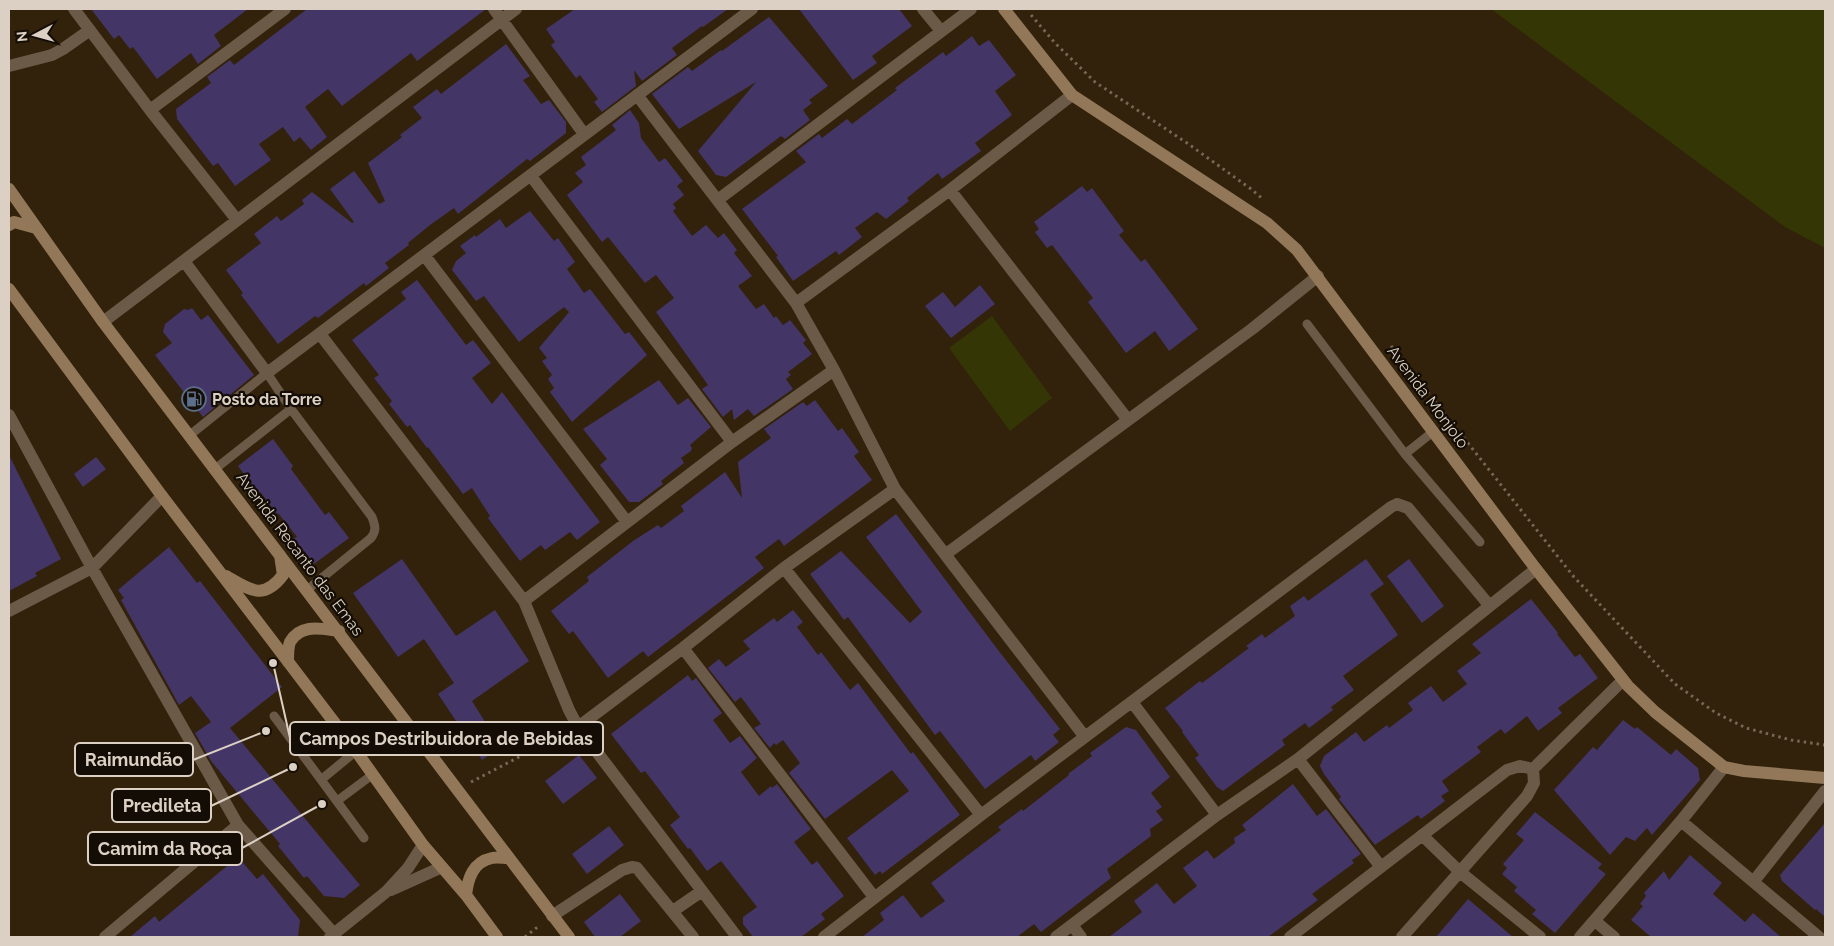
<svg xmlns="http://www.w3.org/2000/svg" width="1834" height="946" font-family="Raleway,sans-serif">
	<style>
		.green { fill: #343605 }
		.building { fill: #433566 }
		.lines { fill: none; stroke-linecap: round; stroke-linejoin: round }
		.path { stroke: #766855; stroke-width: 3; stroke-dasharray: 2.5 4; stroke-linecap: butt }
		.lane { stroke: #6b5a47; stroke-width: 9 }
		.street { stroke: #6b5a47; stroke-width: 12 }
		.secondary { stroke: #927858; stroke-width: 12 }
		.labels { text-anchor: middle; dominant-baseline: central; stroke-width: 4.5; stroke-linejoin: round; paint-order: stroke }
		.street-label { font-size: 16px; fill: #dbd0c3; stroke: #140d05 }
		.poi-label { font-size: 16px; font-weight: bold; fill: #dbd0c3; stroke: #140d05; text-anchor: start }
		.leader { fill: none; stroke: #dbd0c3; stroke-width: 2 }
		.callout-dot { fill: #dbd0c3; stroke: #140d05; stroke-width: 2 }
		.callout { fill: #140d05; stroke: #dbd0c3; stroke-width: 2 }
		.callout-label { font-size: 18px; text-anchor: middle; font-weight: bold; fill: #dbd0c3 }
	</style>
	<rect width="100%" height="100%" fill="#32220b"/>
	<path class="green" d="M 1491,9 L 1825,9 L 1825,248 L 1785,227 Z
		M 992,316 L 1052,398 L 1010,431 L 949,348 Z"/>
	<path class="building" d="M 91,9 L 248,9 L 214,35 L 221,46 L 198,64 L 191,53 L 157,79 L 133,47 L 130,49 L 119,35 L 114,39 Z
		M 307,9 L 486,9 L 417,61 L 411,53 L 342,106 L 328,89 L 305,107 L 327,137 L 311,150 L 300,137 L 294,142 L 283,127 L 259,144 L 271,160 L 235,186 L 218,163 L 213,166 L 177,119 L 176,109 L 211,83 L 207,77 L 230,60 L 234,65 Z
		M 575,9 L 728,9 L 703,27 L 702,26 L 672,48 L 677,55 L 642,81 L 634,70 L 636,86 L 602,112 L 594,102 L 598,99 L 580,75 L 576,78 L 551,45 L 555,42 L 546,29 Z
		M 799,9 L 899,9 L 912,26 L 872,56 L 877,63 L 853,80 Z
		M 769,17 L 828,86 L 809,100 L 812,103 L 803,110 L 810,120 L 785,139 L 781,136 L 726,177 L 716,175 L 698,151 L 756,82 L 679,129 L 652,94 L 688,67 L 692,71 L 721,50 L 722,51 Z
		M 972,36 L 979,46 L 989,40 L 1016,75 L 995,91 L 1012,115 L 975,143 L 981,151 L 942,179 L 938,173 L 907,198 L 909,201 L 886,219 L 877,212 L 855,228 L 862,237 L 839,255 L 836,251 L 793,281 L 776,257 L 778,256 L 742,209 L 806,162 L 796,151 L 819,134 L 822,138 L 847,119 L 852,124 L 897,90 L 895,88 L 943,52 L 946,56 Z
		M 506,44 L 530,76 L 523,80 L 541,104 L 549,100 L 566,122 L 566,133 L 530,161 L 527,159 L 458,214 L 454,208 L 430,225 L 408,243 L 409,245 L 385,263 L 389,268 L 366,286 L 364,283 L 318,318 L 315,316 L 278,344 L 241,295 L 243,293 L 226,270 L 261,243 L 254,234 L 277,216 L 281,221 L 304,204 L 302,200 L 312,192 L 352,223 L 354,222 L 330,189 L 354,171 L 379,204 L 385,201 L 368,163 L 402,137 L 400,135 L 422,118 L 413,107 L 437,89 L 441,94 Z
		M 630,110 L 639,123 L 641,138 L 659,162 L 665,158 L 683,181 L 677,186 L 684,195 L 673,204 L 676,208 L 673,211 L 692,236 L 706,225 L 718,238 L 724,233 L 737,250 L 734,253 L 752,276 L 738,286 L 756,309 L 764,304 L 774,318 L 776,316 L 783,325 L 790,320 L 806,340 L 803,343 L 812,354 L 788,372 L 791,375 L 786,379 L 793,389 L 754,416 L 748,409 L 734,420 L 732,409 L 723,417 L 702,389 L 708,385 L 656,312 L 674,298 L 656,275 L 645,283 L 608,237 L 602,242 L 567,195 L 583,182 L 575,173 L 586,165 L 581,157 L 616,130 L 612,125 Z
		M 1082,186 L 1087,192 L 1092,188 L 1124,231 L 1119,235 L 1141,262 L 1145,259 L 1198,329 L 1169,351 L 1155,331 L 1126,353 L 1088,302 L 1093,298 L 1052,245 L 1047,248 L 1035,232 L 1039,229 L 1034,222 Z
		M 530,211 L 554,241 L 558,238 L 575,262 L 567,269 L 584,293 L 590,289 L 625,334 L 629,332 L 647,355 L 572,422 L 550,392 L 554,388 L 548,379 L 552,375 L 542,361 L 547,358 L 539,348 L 569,312 L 564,307 L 519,342 L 484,296 L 476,301 L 452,270 L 456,261 L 466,253 L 460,246 L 475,235 L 476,237 L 500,219 L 506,228 Z
		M 417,280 L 466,345 L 473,340 L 491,363 L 472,378 L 492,404 L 502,392 L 600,522 L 577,540 L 570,532 L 545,550 L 541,545 L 520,561 L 488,518 L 490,516 L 472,488 L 463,494 L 428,447 L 427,448 L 410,425 L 407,427 L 389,404 L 392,401 L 374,378 L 379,375 L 352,340 L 406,299 L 401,292 Z
		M 980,285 L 995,304 L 951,338 L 925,306 L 943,292 L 955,307 Z
		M 192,308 L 201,320 L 208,315 L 254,375 L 203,417 L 155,355 L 172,343 L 163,332 L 165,324 L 184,309 L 188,310 Z
		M 659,380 L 678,405 L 688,398 L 711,427 L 690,445 L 692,448 L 691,451 L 681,458 L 684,463 L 661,481 L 663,484 L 639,502 L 629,502 L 600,465 L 607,459 L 583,429 Z
		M 815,400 L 838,431 L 842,428 L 859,452 L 854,456 L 872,480 L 784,546 L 779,539 L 755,557 L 764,568 L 648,657 L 643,651 L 608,678 L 573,631 L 569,634 L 551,611 L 589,581 L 587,577 L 633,541 L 658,525 L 661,528 L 684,511 L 681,506 L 725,472 L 742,498 L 738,462 L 771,438 L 764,429 L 803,402 L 807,406 Z
		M 273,439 L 293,466 L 291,469 L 325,515 L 329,512 L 349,538 L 314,564 L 294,538 L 297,537 L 278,513 L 277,514 L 260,492 L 258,493 L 238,466 Z
		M 9,455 L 61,559 L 35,573 L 37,576 L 9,591 Z
		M 96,457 L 106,469 L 83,487 L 74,474 Z
		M 896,514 L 998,650 L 1060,729 L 1053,735 L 1059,742 L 1035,761 L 1031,755 L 985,789 L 940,731 L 935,735 L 848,617 L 844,620 L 810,574 L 841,551 L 910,623 L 922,612 L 866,537 Z
		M 169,547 L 197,583 L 200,581 L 282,687 L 230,728 L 360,885 L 344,898 L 324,896 L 307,876 L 304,878 L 278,846 L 280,844 L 211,761 L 195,733 L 211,722 L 191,696 L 179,705 L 121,600 L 124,598 L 118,590 Z
		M 402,559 L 456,636 L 495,610 L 529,661 L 472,701 L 492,733 L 487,737 L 496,750 L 482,760 L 438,694 L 454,683 L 424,639 L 398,657 L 353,593 Z
		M 1366,559 L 1384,584 L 1370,594 L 1398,635 L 1343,676 L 1354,690 L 1331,707 L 1333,710 L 1309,728 L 1305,723 L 1282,740 L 1285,745 L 1223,791 L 1217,787 L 1195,758 L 1199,755 L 1182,732 L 1183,731 L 1165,708 L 1200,681 L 1202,683 L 1249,648 L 1246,646 L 1262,634 L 1265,638 L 1295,616 L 1290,606 L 1304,596 L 1308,601 Z
		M 1409,559 L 1444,606 L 1422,623 L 1387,576 Z
		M 1531,599 L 1558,633 L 1557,634 L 1575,657 L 1580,654 L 1598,678 L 1558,708 L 1562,713 L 1538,731 L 1527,716 L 1505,734 L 1501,729 L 1477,747 L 1481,752 L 1442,781 L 1449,791 L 1441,796 L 1445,801 L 1421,819 L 1418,815 L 1375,845 L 1339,799 L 1341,797 L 1324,774 L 1320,766 L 1324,756 L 1356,732 L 1364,742 L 1387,725 L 1389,728 L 1413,710 L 1408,703 L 1431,686 L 1443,702 L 1467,684 L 1457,671 L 1481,653 L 1472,644 Z
		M 793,610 L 803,622 L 797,627 L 818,655 L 821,652 L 850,690 L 858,683 L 911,754 L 913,752 L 960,815 L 882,874 L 880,871 L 875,875 L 847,838 L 909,791 L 892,770 L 825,819 L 789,773 L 800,763 L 783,740 L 776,745 L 774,743 L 770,748 L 754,728 L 761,724 L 741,697 L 735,702 L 708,668 L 719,659 L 726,667 L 750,649 L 743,641 L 774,618 L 777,622 Z
		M 688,675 L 692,681 L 696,678 L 722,713 L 713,720 L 730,743 L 740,736 L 757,758 L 741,772 L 759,796 L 771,786 L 772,788 L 777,784 L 811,829 L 794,842 L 812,865 L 817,861 L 844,896 L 821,914 L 825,919 L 801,937 L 753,937 L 743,924 L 743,917 L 757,907 L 721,861 L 707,871 L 690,848 L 688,849 L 670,825 L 680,817 L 645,771 L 641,773 L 611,734 Z
		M 1623,720 L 1635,729 L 1637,727 L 1671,755 L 1676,749 L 1698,768 L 1700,780 L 1652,835 L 1647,828 L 1635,841 L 1626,837 L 1610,855 L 1554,790 L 1593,747 L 1597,750 Z
		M 1126,727 L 1136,730 L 1170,777 L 1151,793 L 1162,807 L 1156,811 L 1163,820 L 1150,829 L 1151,836 L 1107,869 L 1111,878 L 1041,932 L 1034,924 L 1017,937 L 862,937 L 884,920 L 880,913 L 903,895 L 921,918 L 945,901 L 931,883 L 1001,830 L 998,827 L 1022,809 L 1023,811 L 1069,775 L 1068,774 L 1092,756 L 1090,753 Z
		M 579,755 L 597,778 L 563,804 L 545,781 Z
		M 1293,784 L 1317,816 L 1326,809 L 1361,854 L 1352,860 L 1354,863 L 1312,894 L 1318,900 L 1268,937 L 1109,937 L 1142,912 L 1134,901 L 1157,883 L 1174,904 L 1197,886 L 1183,868 L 1207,850 L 1214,859 L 1235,843 L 1234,838 L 1246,830 L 1242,825 Z
		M 1535,812 L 1602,864 L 1598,868 L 1606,874 L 1555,933 L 1532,914 L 1536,910 L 1514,891 L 1517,887 L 1502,874 L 1507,868 L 1503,864 L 1524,840 L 1516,834 Z
		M 1825,823 L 1825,917 L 1816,909 L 1815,910 L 1782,881 L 1780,875 Z
		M 609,826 L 624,845 L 587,874 L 572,854 Z
		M 1690,855 L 1722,883 L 1713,894 L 1745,922 L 1753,913 L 1781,937 L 1651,937 L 1631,920 L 1643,906 L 1640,904 L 1646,896 L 1644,893 L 1664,871 L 1669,880 Z
		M 238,857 L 257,879 L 263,874 L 300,920 L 298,937 L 130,937 L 155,916 L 159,922 Z
		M 620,894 L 641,921 L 620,937 L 595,937 L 584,922 Z
		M 1468,899 L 1513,937 L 1436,937 Z"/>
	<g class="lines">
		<path class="path" d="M 1031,15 L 1055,43 L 1095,82 L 1187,143 L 1251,189 L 1264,200
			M 1391,346 L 1574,577 L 1675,684 L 1716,713 L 1746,728 L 1791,740 L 1825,745
			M 471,782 L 565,733
			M 525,937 L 540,925"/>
		<path class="lane" d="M 1307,324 L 1405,454 L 1480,542
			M 190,435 L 267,373 L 291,409
			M 1405,454 L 1434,431
			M 215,469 L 291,409 L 372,517 C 375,526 377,530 371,538 L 307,590
			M 274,716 L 364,838
			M 322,779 L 356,751
			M 337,801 L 372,775"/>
		<path class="street" d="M 74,9 L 150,110 L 237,220
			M 494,9 L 584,134
			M 923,9 L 941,31
			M 9,66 L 52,55 L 63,49 L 90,30
			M 637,95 L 796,303 L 834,370 L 895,489 L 1085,737
			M 150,110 L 285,9
			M 531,176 L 732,442
			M 950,190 L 1128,420
			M 719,199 L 971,9
			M 425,256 L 627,522
			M 184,261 L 267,373 L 752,9
			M 796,303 L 950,190 L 1072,95
			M 103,322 L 516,9
			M 320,334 L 524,601 L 569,710 L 578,727 L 737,937
			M 9,415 L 92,568 L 238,825 L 334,934
			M 946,554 L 1252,329 L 1318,276
			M 784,568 L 981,815
			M 524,601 L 732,442 L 834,370
			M 9,611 L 92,568 L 162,496
			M 683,648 L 874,897
			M 1132,702 L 1217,815
			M 578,727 L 683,648 L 784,568 L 895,489
			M 1298,759 L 1381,867
			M 1681,821 L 1819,937
			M 1422,835 L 1460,872 L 1540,937
			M 1754,881 L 1825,791
			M 391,890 L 442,867
			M 673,911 L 702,891
			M 552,916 L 622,870 L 632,867 L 637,868 L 693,937
			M 1595,921 L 1614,937
			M 1072,925 L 1081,937
			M 105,937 L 238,825
			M 330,937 L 386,892 L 408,868 L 423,845
			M 824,937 L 981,815 L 1391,507 L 1397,504 L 1408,508 L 1489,605
			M 1056,937 L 1217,815 L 1298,759 L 1536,569
			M 1290,937 L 1507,770 L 1520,766 L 1533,769 L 1622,681
			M 1402,937 L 1527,796 L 1534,783 L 1533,769
			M 1580,937 L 1681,821 L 1724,767"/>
		<path class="secondary" d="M 1004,9 L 1072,95 L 1267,223 L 1297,250 L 1536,569 L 1628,686 L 1655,712 L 1724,767 L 1744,771 L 1825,778
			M 9,189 L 103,322 L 569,937
			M 9,225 L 14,222 L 36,228
			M 9,289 L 162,496 L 356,751 L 423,845 L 466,895 L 497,937
			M 226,576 C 250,590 263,601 283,575 L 280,555
			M 288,662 C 288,656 288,647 290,642 C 301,623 322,629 339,631
			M 466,895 C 468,878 473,862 492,858 C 497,857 503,858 508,858"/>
	</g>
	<defs>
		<g id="fuel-ring" transform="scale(1.25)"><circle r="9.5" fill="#140d05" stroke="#5c6f8a" stroke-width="1.5"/><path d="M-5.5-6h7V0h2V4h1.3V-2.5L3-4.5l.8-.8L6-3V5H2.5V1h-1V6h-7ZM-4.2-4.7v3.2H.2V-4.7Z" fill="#5c6f8a"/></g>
	</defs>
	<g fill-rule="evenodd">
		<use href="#fuel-ring" x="194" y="399"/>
	</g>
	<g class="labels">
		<g class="street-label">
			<text transform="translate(1428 397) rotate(53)">Avenida Monjolo</text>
			<text transform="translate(300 554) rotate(53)">Avenida Recanto das Emas</text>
		</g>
		<g class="poi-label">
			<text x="212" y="399">Posto da Torre</text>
		</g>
	</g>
	<path class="leader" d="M273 663L290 738M266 731L193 760M293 767L211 806M322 804L242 848"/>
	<g class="callout-dot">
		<circle cx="273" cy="663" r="5"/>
		<circle cx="266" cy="731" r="5"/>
		<circle cx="293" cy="767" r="5"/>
		<circle cx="322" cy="804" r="5"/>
	</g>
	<g class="callout">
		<rect x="290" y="722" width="313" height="33" rx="5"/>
		<rect x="75" y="743" width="118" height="33" rx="5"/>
		<rect x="112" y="789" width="99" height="33" rx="5"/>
		<rect x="88" y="832" width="154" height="33" rx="5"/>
	</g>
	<g class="callout-label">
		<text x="446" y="745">Campos Destribuidora de Bebidas</text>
		<text x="134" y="766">Raimundão</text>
		<text x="162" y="812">Predileta</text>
		<text x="165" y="855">Camim da Roça</text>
	</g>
	<rect width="1834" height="946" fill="none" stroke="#dbd0c3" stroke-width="20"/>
	<g transform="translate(35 35) rotate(264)" stroke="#140d05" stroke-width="4" paint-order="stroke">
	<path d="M0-4L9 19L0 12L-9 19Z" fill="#dbd0c3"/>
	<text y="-8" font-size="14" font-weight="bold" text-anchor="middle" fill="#dbd0c3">N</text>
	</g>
</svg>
